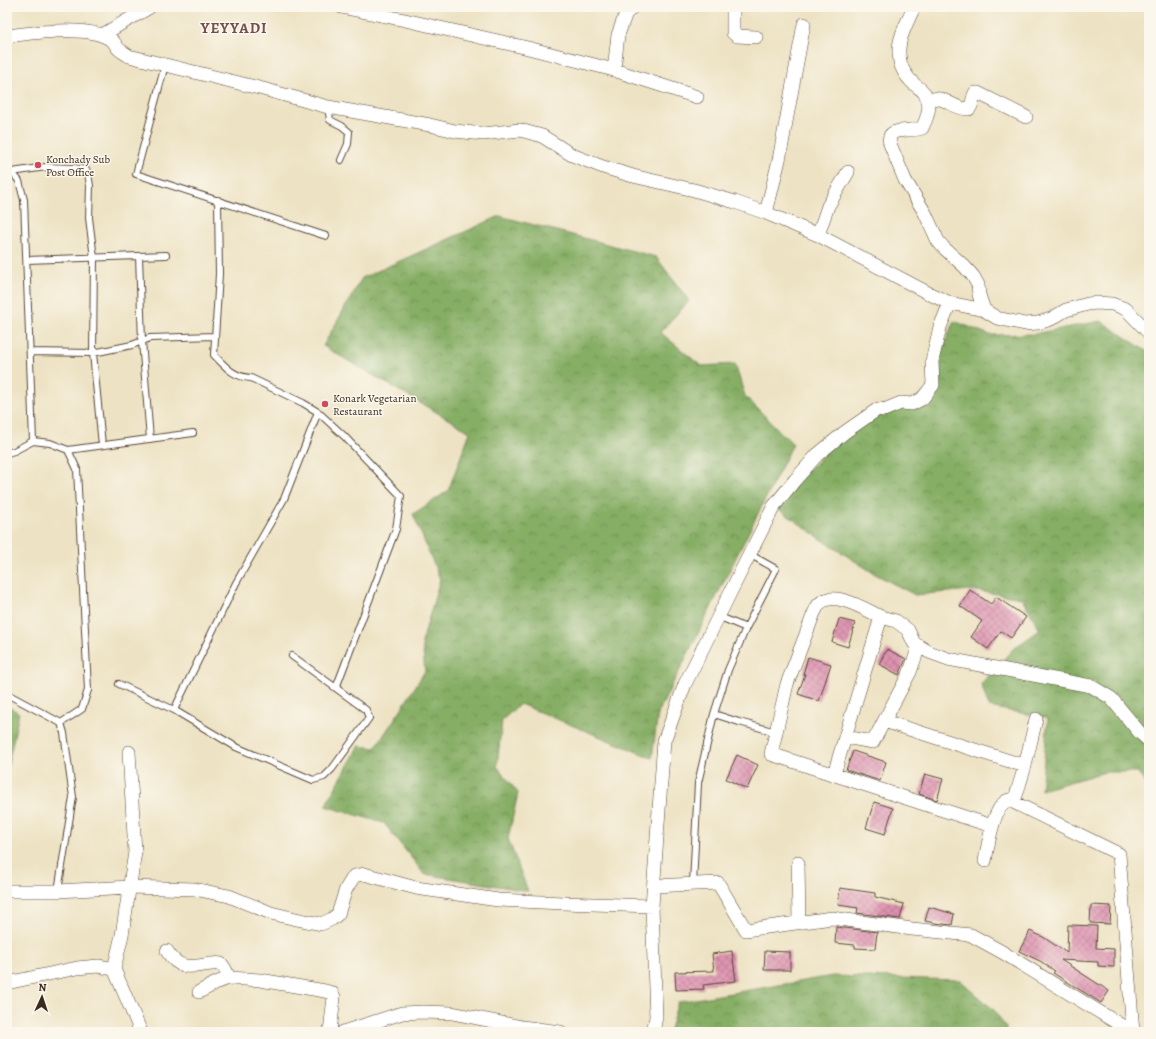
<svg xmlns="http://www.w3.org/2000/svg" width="1156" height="1039" font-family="Alegreya,serif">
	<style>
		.forest { fill: url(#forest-crowns); stroke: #606c42 }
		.building { fill: url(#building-cross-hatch) }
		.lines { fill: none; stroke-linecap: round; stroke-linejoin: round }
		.lane-casing { stroke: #564637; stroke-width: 8 }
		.street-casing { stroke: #564637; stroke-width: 14 }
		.lane { stroke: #fff; stroke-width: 6 }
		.street { stroke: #fff; stroke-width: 13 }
		.poi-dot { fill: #d1495b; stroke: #fbf7ec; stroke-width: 1.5 }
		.labels { text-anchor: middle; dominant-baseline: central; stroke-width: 3; stroke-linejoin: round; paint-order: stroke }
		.poi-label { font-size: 11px; fill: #3b2a1e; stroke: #fbf7ec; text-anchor: start }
		.district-label { font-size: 15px; font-weight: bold; letter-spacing: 1px; fill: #744f51; stroke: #fbf7ec }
	</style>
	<defs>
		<pattern id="forest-crowns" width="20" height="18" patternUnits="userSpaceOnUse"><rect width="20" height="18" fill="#86ae65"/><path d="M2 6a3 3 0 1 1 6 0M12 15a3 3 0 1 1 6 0" fill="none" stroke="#6f8e53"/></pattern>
		<pattern id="building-cross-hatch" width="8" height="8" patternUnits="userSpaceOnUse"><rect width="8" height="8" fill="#de93b0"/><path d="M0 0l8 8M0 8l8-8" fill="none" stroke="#b5788f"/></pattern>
	</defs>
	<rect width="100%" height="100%" fill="#fbf7ec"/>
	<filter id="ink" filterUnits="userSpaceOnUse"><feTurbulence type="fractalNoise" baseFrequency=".025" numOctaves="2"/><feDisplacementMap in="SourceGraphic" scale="8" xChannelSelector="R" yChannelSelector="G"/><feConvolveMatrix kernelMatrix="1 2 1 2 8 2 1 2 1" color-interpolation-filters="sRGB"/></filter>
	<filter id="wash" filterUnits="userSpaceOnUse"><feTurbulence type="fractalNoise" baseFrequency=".012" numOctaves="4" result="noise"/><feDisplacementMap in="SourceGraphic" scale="16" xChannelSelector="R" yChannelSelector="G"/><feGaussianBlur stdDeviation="0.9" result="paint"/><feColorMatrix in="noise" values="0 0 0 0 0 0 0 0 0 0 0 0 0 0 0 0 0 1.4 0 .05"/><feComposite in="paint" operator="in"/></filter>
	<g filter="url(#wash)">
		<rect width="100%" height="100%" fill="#ede2c3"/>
		<path class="forest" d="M 500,216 L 656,257 L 689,301 L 660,332 L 701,366 L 735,364 L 745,396 L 793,444 L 658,713 L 652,758 L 520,704 L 502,720 L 497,766 L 518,793 L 508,839 L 528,891 L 424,874 L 384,823 L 325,806 L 359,746 L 375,748 L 402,708 L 425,671 L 422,642 L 440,579 L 413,514 L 448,491 L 470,432 L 323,346 L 362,278 Z
			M 954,321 L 990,335 L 1034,334 L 1101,321 L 1149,353 L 1149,790 L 1138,772 L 1105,772 L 1041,790 L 1048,718 L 989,707 L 981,684 L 1014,648 L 1040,630 L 1022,598 L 970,590 L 915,595 L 875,574 L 830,545 L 774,506 L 845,432 L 928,391 L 940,355 Z
			M 7,706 L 19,713 L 7,769 Z
			M 833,976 L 960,980 L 995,1011 L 1006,1028 L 1007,1032 L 669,1032 L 678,1002 Z"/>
		<g id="blocks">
			<path class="building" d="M 970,590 L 991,604 L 996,597 L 1026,617 L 1011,638 L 1001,631 L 988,649 L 971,637 L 982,621 L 960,606 Z
				M 839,619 L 855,623 L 848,647 L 832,642 Z
				M 887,649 L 906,659 L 899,675 L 879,664 Z
				M 808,657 L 831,664 L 819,701 L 798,694 L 805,674 L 803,674 Z
				M 853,751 L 886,762 L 880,781 L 846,770 Z
				M 737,755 L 758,765 L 747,789 L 726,779 Z
				M 925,774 L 943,779 L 937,800 L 919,794 Z
				M 874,802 L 893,808 L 885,834 L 866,828 Z
				M 840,888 L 875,893 L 875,897 L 904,904 L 900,919 L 857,913 L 858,908 L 838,905 Z
				M 1091,905 L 1111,906 L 1110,924 L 1090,923 Z
				M 929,907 L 954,914 L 952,925 L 935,923 L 925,921 Z
				M 1068,925 L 1097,926 L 1096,948 L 1114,949 L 1114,967 L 1098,966 L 1098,962 L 1061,960 L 1109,991 L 1101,1003 L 1053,973 L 1055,971 L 1040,961 L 1019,951 L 1030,931 L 1043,937 L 1067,953 Z
				M 836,927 L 877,932 L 875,949 L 855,948 L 855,945 L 835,943 Z
				M 732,951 L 736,981 L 703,985 L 704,989 L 676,990 L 675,972 L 714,971 L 712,954 Z
				M 765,951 L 790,952 L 790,970 L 764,970 Z"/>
		</g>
	</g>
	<g filter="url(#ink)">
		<use href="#blocks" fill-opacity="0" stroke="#564637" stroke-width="1"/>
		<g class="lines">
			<g class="lane-casing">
				<path id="lane" d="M 165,65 L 136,174 L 326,236
					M 328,107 L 330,120 L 342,126 L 349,132 L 348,144 L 341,160
					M 7,171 L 12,172 L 19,181 L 24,200 L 33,441 L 14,451 L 7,453
					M 12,172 L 46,167 L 74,168 L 86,170 L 88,173 L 90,186 L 89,218 L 94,258 L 93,353 L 102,445
					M 218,200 L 219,274 L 214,355 C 226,367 233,377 251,378 L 303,403 L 318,412 L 344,436 L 401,496 L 396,529 L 336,688
					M 139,256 L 142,341 L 150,439
					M 27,260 L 166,255
					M 30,352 L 93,353 L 132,345 L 150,338 L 215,336
					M 33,441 L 50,443 L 68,450 L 77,469 L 88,690 L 82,709 L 61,723 L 64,733 L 73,797 L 58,891
					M 68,450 L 193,433
					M 749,554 L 776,569 L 746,628 L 728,670 L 714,714 L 739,722 L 776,732
					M 718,616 L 746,628
					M 119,684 L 174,710 L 236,747 L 313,780 L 324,777 L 332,769 L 369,718 L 366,710 L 292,656
					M 7,694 L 61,723
					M 174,710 L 236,583 L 284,499 L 318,412
					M 693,884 L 698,783 L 714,714"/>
			</g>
			<g class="street-casing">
				<path id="street" d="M 341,7 L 405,20 L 528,48 L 614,70 L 618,35 L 626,13 L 633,7
					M 733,7 L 733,33 L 737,36 L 756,37
					M 914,7 C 908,21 898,38 899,53 C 899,66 906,77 915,85 C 919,88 924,91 926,96 C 932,105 927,119 922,128 C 911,133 885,125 890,144 L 905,180 L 925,213 L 938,241 L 944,248 L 964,266 L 973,276 L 978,285 L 979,295 L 984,310
					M 102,35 L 150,7
					M 7,36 C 33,33 89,24 111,40 C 114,41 115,44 117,47 C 120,51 125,53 129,56 L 263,89 L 328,107 L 430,125 L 455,131 L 483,134 L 520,130 L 542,136 L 572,155 L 603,167 L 633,176 L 694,190 L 735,202 L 766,213 L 818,235 L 930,294 L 950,303 L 984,310 L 997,318 L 1025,324 L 1038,323 L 1051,319 L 1066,310 L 1088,304 L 1096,303 L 1112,304 L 1126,309 L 1149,333
					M 614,70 L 697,97
					M 928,101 C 942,92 953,110 969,109 C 973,105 972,98 975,93 L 978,93 L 1026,117
					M 766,213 L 779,160 L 804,24
					M 818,235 L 828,206 L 848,172
					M 881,617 L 896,621 L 908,630 L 914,643 L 929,652 L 948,659 L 1091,686 L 1111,698 L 1140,733 L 1149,741
					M 884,721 L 1025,766
					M 845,737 L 873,742 L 910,672 L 919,646
					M 834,774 L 881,617 C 866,610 834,589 819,604 C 817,606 816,610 814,613 L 787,684 L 771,754 L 992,826
					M 1014,802 L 1025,766 L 1036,719
					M 985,861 C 988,847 993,804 1009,800 L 1119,854 L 1133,1032
					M 798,863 L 799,922
					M 653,886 L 718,883 L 746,930 L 832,918 L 912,929 L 971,935 L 1002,952 L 1132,1032
					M 7,891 L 58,891 L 130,887 L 194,889 L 229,896 L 271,913 L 296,919 L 321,924 L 332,919 L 338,914 L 346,889 L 354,876 L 364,874 L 416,888 L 498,900 L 563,903 L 652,906
					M 167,951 C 179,971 192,967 211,964 C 214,964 218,963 221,964 C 225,966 227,974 229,978
					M 114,969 L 122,935 L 135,852 L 129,752
					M 7,983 L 77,968 L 98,966 L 114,969 L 141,1032
					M 199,992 L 218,982 L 229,978 L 260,980 L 325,991 L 332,993 L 334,997 L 330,1032
					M 343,1032 L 402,1013 L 423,1012 L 452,1013 L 522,1027 L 560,1032
					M 653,1032 L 656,1017 L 652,906 L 664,741 L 685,684 L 731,591 L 774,506 L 795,480 L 817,455 L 845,432 L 878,409 L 884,410 L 901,403 L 912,404 L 922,399 L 933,385 L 932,361 L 940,327 L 950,303"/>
			</g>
			<use href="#lane" class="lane"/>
			<use href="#street" class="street"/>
		</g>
	</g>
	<g class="poi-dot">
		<circle cx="38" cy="165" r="4"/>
		<circle cx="325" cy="404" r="4"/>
	</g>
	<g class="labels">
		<g class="poi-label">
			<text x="46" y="159">Konchady Sub<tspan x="46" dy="13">Post Office</tspan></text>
			<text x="333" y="398">Konark Vegetarian<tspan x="333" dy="13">Restaurant</tspan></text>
		</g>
		<g class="district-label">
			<text x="234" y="28">YEYYADI</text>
		</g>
	</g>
	<rect width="1156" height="1039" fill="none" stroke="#fbf7ec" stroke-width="24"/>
	<g transform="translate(42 997) rotate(3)" stroke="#fbf7ec" stroke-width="3" paint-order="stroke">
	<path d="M0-3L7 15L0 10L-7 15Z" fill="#3b2a1e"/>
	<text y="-6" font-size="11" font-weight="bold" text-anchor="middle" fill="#3b2a1e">N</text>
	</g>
</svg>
